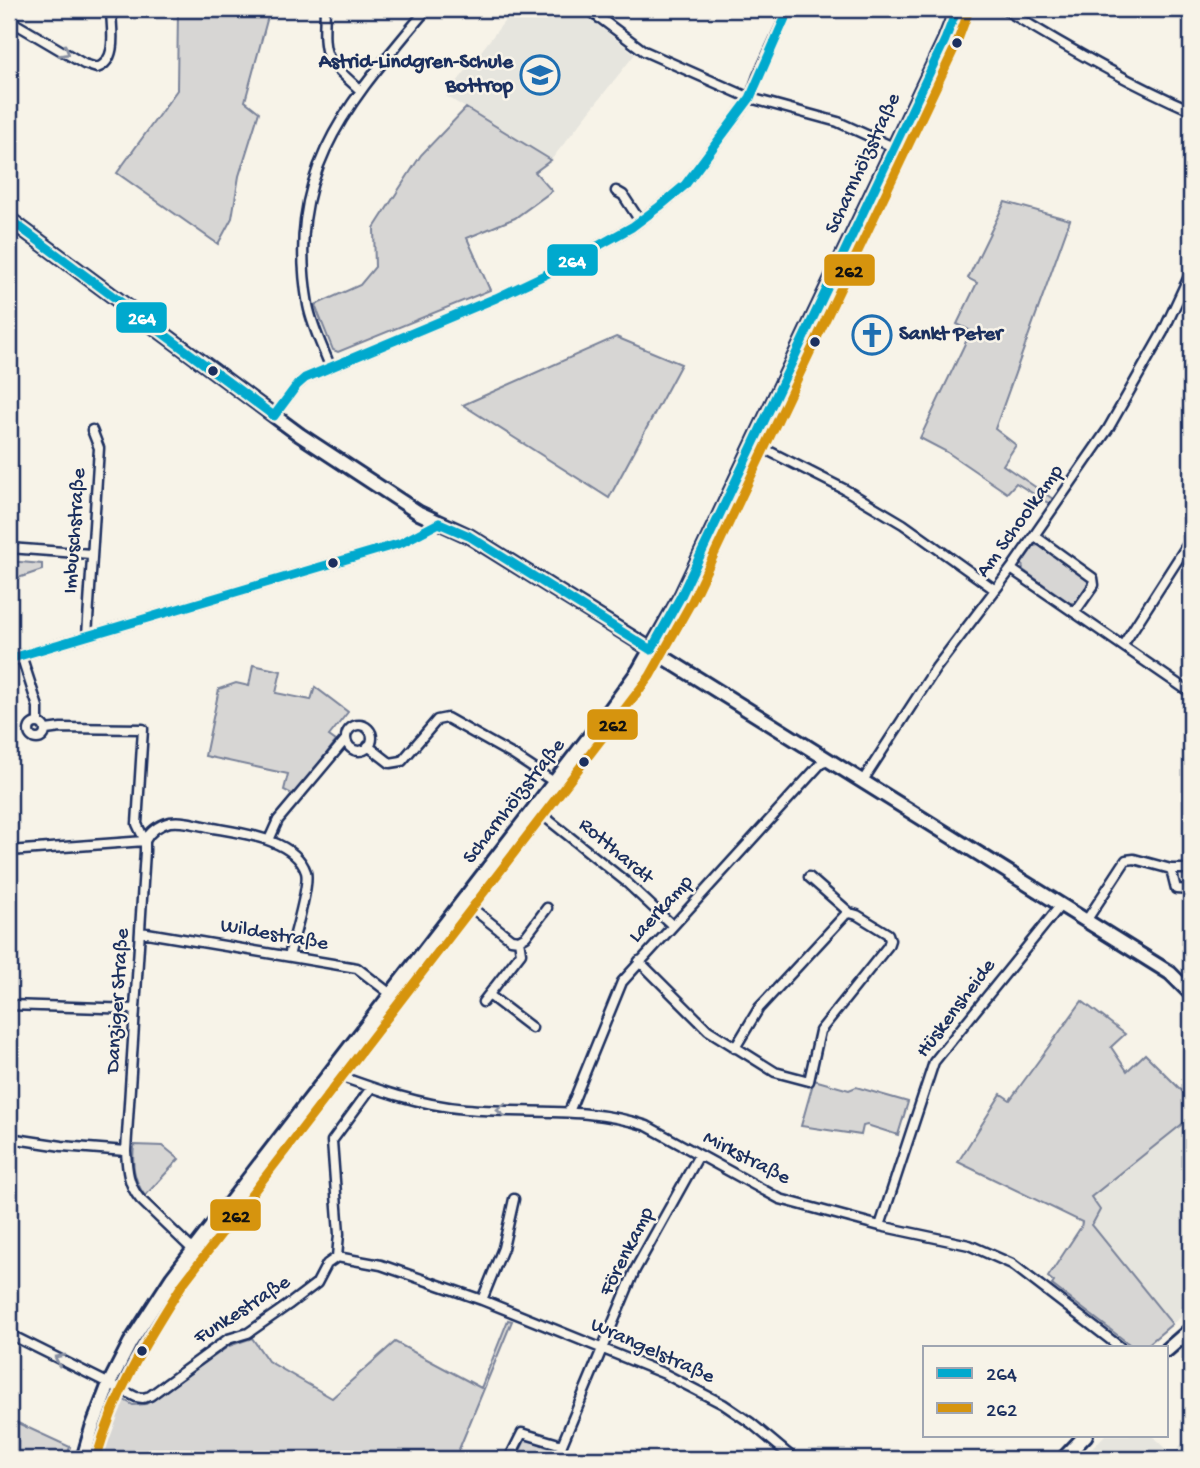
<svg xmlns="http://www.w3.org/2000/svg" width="1200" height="1468" font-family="'Gochi Hand',sans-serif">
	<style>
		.built { fill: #e6e5de }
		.green { fill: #d7d6d4; stroke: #798299; stroke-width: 2 }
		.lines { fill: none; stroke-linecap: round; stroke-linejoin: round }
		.street-casing { stroke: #1b2f5e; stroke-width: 13 }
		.secondary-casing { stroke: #1b2f5e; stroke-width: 18 }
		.street { stroke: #f7f3e8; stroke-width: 8 }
		.secondary { stroke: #f7f3e8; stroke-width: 12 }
		.bus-1-casing { stroke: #f7f3e8; stroke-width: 14 }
		.bus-2-casing { stroke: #f7f3e8; stroke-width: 14 }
		.bus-1 { stroke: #00a9ce; stroke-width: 9 }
		.bus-2 { stroke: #d6940e; stroke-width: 9 }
		.oneway { stroke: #8991a3 }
		.bus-dot { fill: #1b2f5e; stroke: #f7f3e8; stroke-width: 2.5 }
		.labels { text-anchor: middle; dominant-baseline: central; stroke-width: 5; stroke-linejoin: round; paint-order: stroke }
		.poi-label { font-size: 21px; font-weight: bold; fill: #1b2f5e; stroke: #f7f3e8; text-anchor: end }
		.street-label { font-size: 21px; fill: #1b2f5e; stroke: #f7f3e8 }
		.line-badge { stroke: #f7f3e8; stroke-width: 2.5 }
		.badge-label { font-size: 19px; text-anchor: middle; font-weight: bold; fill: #fff }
		.pale-badge-label { font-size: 19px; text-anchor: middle; font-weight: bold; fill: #111 }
	</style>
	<rect width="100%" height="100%" fill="#f7f3e8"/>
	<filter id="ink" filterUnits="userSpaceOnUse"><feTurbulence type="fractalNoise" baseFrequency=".0143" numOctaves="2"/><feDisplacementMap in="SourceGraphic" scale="14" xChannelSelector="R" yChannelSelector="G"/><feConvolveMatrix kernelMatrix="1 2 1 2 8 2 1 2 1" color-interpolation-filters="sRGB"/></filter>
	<g filter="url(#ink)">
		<path class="built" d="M 514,9 L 577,9 L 635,54 L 551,160 L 446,96 Z
			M 1191,1117 L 1191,1309 L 1172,1324 L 1092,1224 L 1090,1197 Z
			M 1191,1434 L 1191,1459 L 1082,1459 L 1105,1435 L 1152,1435 L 1172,1454 Z"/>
		<path class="green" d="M 178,9 L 270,9 L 245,101 L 259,112 L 239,176 L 232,218 L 218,244 L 117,173 L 177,90 Z
			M 466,108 L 551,160 L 535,172 L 552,191 L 515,218 L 467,238 L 490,290 L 338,352 L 333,350 L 315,305 L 360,285 L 375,267 L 374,228 L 421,155 Z
			M 1005,202 L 1070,220 L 995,429 L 1016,445 L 1003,465 L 1053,499 L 1050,504 L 1016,483 L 1007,493 L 947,452 L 920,438 L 971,331 L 957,324 L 977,283 L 968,278 Z
			M 616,337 L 681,364 L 609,498 L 463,405 Z
			M 1039,545 L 1090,581 L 1075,603 L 1070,603 L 1023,570 L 1022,563 L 1034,546 Z
			M 9,561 L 42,564 L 42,570 L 9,581 Z
			M 253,665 L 281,671 L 276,693 L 311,700 L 315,687 L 348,712 L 329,736 L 336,741 L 294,795 L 284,790 L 288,774 L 205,756 L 219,689 L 236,683 L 249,686 Z
			M 1082,1001 L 1125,1034 L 1111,1047 L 1127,1071 L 1145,1054 L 1191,1100 L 1191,1117 L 1091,1197 L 1100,1210 L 1092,1225 L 1172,1324 L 1146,1346 L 1133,1347 L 1052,1285 L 1054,1282 L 1048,1277 L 1081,1227 L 1082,1222 L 958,1162 L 1001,1094 L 1010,1100 Z
			M 814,1080 L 849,1090 L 856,1087 L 908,1102 L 898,1135 L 867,1125 L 863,1126 L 861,1135 L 801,1126 Z
			M 134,1145 L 163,1146 L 179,1159 L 145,1196 C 133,1179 132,1164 134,1145 Z
			M 508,1320 L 512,1321 L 455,1459 L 95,1459 L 117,1396 L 133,1405 L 146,1404 L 229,1346 L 252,1338 L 268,1361 L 332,1398 L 395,1342 L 481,1388 Z
			M 9,1419 L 70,1447 L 66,1459 L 9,1459 Z
			M 526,1438 L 549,1448 L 551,1451 L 548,1459 L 516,1459 Z"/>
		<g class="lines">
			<g class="street-casing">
				<path id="street" d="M 325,9 C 323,59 323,56 360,90
					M 588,9 L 644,51 L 750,98 L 838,122 L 893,147
					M 1004,9 C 1064,46 1126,82 1191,110
					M 9,15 L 16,24 L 84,64 L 97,68 C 119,60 111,28 111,9
					M 599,18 L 605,9
					M 616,191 L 623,195 L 640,221
					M 330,366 C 322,346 312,326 308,305 C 285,171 347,105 427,9
					M 274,416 L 297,385 L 305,378 L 496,298 L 553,271 L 632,227 L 660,206 L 685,185 L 750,98 L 758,76 L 789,9
					M 753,443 L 844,489 L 903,524 L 994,589
					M 1035,536 L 1093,578 L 1094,585 L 1075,612
					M 9,548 L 91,554
					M 1011,569 L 1191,693
					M 87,636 L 99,448 L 92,430
					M 1123,645 L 1191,539
					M 21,655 L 38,707 L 38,722
					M 9,659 L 401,543 L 439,523
					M29 731a8 8 0 1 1 16 0a8 8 0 1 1-16 0Z
					M346 738a13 13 0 1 1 26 0a13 13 0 1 1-26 0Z
					M 46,730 L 61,728 L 143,729 L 137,824 L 145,841 L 145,851 L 126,1151 C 127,1168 128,1185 140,1199 L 193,1250
					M 368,746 L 390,763 L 402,761 L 437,720 L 447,718 L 513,755 L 554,782
					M 862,782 L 936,668 L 1011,569 L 1108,429 L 1163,332 L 1191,272
					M 535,809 L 625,881 L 672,925
					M 269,840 L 278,820 L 346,739
					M 145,841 C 150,831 159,825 170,822 C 183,820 199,825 213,828 C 241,833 295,839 306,872 C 310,885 293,940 289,956
					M 9,851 L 145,841
					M 1171,869 L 1176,889 L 1191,890
					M 809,877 L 850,913
					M 463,901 L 511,939 L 519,940 L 521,953 L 483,1002
					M 1086,921 L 1126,860 L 1134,859 L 1171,869 L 1191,869
					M 141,932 L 357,968 L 392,995
					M 519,940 L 526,936 L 547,908
					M 639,961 L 708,1030 L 775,1072 L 809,1081 L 820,1031 L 888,946 L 890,940 L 888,934 L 857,915 L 850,913 L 846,914 L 759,1008 L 735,1048
					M 489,995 L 532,1028
					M 9,1005 L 135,1009
					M 331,1073 C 375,1089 419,1105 466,1109 C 526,1114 589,1106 647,1126 L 780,1199 L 880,1226 L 969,1245 L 1012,1264 L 1120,1347
					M 569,1112 L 622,982 L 825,759
					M 9,1138 L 62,1146 L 126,1151
					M 880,1226 L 934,1062 L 1060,906
					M 337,1257 L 381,1265 L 482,1300 L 665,1374 L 723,1404 L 751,1423 L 794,1459
					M 337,1257 L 339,1234 L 332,1141 L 371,1088
					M 482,1300 L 503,1248 L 514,1199
					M 9,1334 L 136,1397 L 143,1398 L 150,1396 L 228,1339 L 248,1333 L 288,1305 L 317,1283 L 327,1264 L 337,1257
					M 509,1459 L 522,1433 L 562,1445
					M 556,1459 L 635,1270 L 699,1155"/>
			</g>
			<g class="secondary-casing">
				<path id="secondary" d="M 9,219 L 300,435 L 419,513 L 469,536 L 1154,963 L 1170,973 L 1191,994
					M 1167,1350 L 1191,1329
					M 83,1459 L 92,1428 L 109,1384 L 130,1343 L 172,1278 L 610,710 L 639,670 L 681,596 L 945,40 L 957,9
					M 1063,1459 L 1086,1435"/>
			</g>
			<use href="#street" class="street"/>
			<use href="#secondary" class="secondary"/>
			<g class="bus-1-casing">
				<path id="bus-1" d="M 9,219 L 274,416
					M 274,416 L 297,385 L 305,378 L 496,298 L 553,271 L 632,227 L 660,206 L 685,185 L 750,98 L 789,9
					M 439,523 L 469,536 L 651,650
					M 651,650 L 681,596 L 945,40 L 957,9
					M 9,659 L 401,543 L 439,523"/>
			</g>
			<g class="bus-2-casing">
				<path id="bus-2" d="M 96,1459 C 116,1390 144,1345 182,1285 L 650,676 L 692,601 L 956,45 L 968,13"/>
			</g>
			<use href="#bus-1" class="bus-1"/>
			<use href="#bus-2" class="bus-2"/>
		</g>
		<defs><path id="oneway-chevron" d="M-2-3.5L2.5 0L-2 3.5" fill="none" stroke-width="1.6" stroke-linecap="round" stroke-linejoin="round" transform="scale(1.75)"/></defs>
		<g class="oneway">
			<use href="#oneway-chevron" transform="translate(65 52) rotate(30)"/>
			<use href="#oneway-chevron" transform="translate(501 1110) rotate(-179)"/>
			<use href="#oneway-chevron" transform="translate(59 1359) rotate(-154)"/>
		</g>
	</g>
	<defs>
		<g id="school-ring" transform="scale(2.0125)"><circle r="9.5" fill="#f7f3e8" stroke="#1f6fb2" stroke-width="1.5"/><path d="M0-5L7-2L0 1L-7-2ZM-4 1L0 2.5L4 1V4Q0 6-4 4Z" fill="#1f6fb2"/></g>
		<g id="church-ring" transform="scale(2.0125)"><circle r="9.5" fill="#f7f3e8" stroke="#1f6fb2" stroke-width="1.5"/><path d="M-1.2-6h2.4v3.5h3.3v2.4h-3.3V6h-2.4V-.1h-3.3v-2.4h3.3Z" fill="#1f6fb2"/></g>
	</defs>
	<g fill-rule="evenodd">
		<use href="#school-ring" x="540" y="75"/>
		<use href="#church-ring" x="872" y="335"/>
	</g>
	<g class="bus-dot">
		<circle cx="957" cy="43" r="6"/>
		<circle cx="815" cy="342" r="6"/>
		<circle cx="213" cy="371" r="6"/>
		<circle cx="333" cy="563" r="6"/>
		<circle cx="584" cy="762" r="6"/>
		<circle cx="142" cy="1351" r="6"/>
	</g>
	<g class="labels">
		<g class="poi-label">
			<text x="513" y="63">Astrid-Lindgren-Schule<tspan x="513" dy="24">Bottrop</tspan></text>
			<text x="899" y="335" text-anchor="start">Sankt Peter</text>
		</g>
		<g class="street-label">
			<text transform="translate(864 164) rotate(-65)">Scharnhölzstraße</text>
			<text transform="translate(1021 522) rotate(-54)">Am Schoolkamp</text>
			<text transform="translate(76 531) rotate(-86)">Imbuschstraße</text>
			<text transform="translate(515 802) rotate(-52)">Scharnhölzstraße</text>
			<text transform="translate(615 852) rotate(40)">Rotthardt</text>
			<text transform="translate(662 910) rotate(-47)">Laerkamp</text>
			<text transform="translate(274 936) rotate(10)">Wildestraße</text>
			<text transform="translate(119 1001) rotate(-86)">Danziger Straße</text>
			<text transform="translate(957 1009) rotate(-53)">Hüskensheide</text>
			<text transform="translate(746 1159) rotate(27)">Mirkstraße</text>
			<text transform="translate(628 1252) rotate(-63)">Förenkamp</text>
			<text transform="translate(243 1311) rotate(-33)">Funkestraße</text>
			<text transform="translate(652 1352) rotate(24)">Wrangelstraße</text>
		</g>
	</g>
	<g class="line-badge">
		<rect x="546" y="243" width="53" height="34" rx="7" fill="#00a9ce"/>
		<rect x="823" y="253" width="53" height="34" rx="7" fill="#d6940e"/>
		<rect x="115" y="301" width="53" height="33" rx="7" fill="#00a9ce"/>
		<rect x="586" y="708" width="53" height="33" rx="7" fill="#d6940e"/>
		<rect x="209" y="1198" width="53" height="34" rx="7" fill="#d6940e"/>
	</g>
	<g class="badge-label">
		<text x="572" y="267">264</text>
		<text x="142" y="324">264</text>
	</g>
	<g class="pale-badge-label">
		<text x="849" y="277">262</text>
		<text x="613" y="731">262</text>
		<text x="236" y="1222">262</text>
	</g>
	<rect width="1200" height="1468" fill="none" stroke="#f7f3e8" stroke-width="35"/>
	<rect x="18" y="18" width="1165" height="1433" fill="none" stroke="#1b2f5e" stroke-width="2.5" filter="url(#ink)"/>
	<rect x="923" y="1346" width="245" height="91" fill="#f7f3e8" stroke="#9fa5b1" stroke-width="2"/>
	<rect x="937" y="1368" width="35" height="10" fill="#00a9ce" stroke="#9fa5b1" stroke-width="2"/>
	<text x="986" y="1380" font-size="21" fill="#1b2f5e">264</text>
	<rect x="937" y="1403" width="35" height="10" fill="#d6940e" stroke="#9fa5b1" stroke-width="2"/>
	<text x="986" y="1416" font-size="21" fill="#1b2f5e">262</text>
</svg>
